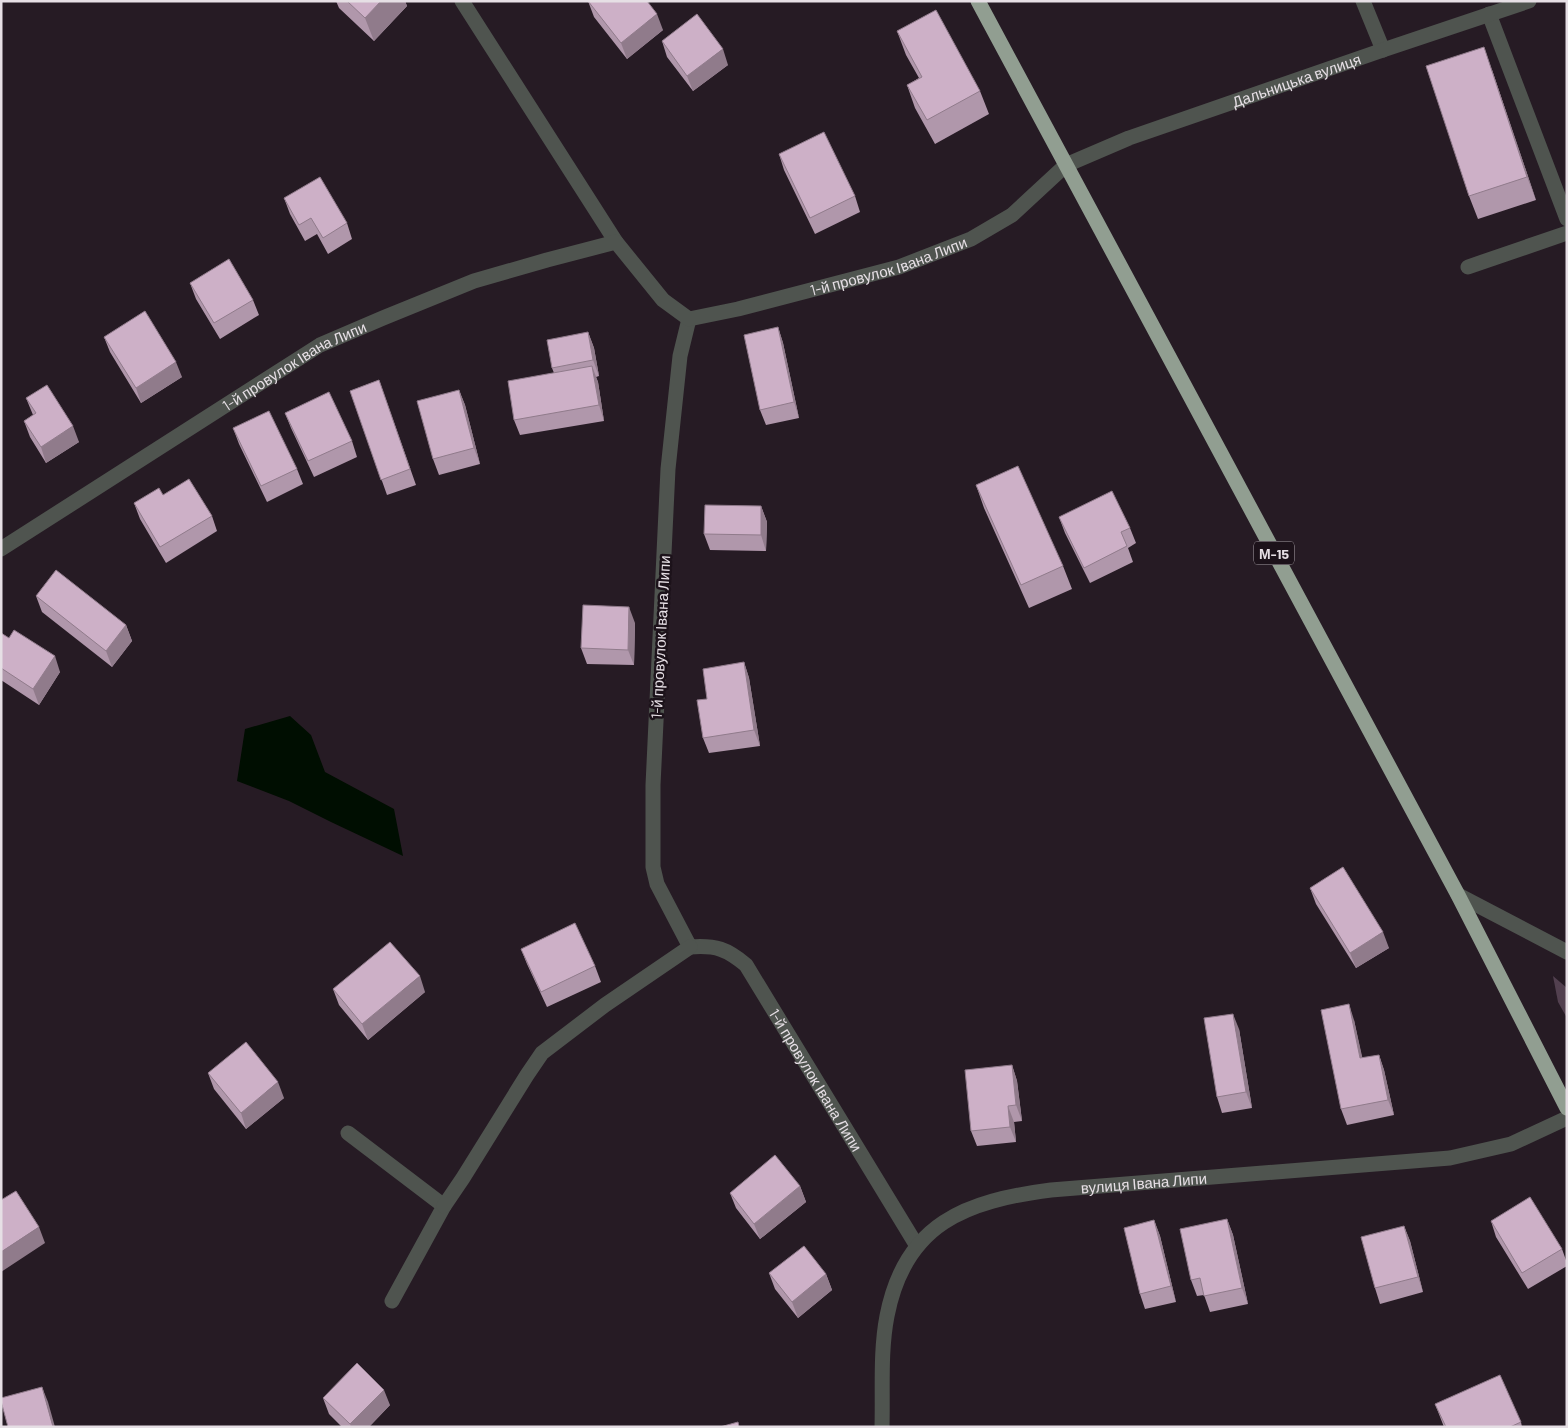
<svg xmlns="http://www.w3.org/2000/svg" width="1568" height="1428" font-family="Barlow,sans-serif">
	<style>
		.green { fill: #52404f }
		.water { fill: #000e01 }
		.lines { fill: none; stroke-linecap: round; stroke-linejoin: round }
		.lane { stroke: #4f544f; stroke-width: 15 }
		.street { stroke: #4f544f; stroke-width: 15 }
		.highway { stroke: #919e91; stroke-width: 15 }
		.wall { fill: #b097ab }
		.shaded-wall { fill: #907b8b }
		.building { fill: #cdb0c7; stroke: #907b8b }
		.labels { text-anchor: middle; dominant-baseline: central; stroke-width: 5; stroke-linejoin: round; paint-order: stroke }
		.shield { fill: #1c121a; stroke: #a9a2a8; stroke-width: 1 }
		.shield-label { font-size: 14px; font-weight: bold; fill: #e6dfe5 }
		.street-label { font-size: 15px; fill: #e6dfe5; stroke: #1c121a }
	</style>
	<rect width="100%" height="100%" fill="#261b24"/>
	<path class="green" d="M 1553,976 L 1567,988 L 1567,1018 L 1558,1002 Z"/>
	<path class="water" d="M 290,716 L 311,735 L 325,772 L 394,809 L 403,856 L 331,822 L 289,801 L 237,781 L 245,729 Z"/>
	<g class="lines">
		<path class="lane" d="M 1363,1 L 1383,50
			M 1489,14 L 1567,219
			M 1468,267 L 1567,233
			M 1458,895 L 1567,952
			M 348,1133 L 444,1206 L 392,1301"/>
		<g class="street">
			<path d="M 462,1 L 616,242"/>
			<path id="s1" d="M 689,319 L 680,356 L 668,469 L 653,785 L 653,867 L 657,884 L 690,947 C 716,945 727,949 746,965 L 917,1246"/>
			<path id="s2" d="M 1,549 L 320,345 L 383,318 L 474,281 L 547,260 L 616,242 L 663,300 L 689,319 L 738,309 L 899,267 L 971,239 L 1012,215 L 1066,165 L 1129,138 L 1383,50 L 1529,1"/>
			<path d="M 444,1206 L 463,1178 L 527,1075 L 542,1053 L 605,1005 L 690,947"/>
			<path id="s3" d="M 882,1427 C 883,1390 880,1352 887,1316 C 905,1223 966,1201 1051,1190 L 1450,1158 L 1511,1144 L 1567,1118"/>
		</g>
		<path class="highway" d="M 978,1 L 1458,895 L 1567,1108"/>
	</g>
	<path class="wall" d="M 336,1 L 405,1 L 407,6 L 374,41 L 339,8 Z
		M 588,1 L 663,30 L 627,59 L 594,17 Z
		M 897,31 L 980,91 L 989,114 L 935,144 L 915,108 L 907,85 L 919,78 L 906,55 Z
		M 662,41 L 728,65 L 693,91 L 667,57 Z
		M 1492,70 L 1536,200 L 1478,219 L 1469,196 Z
		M 779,154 L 855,196 L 860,212 L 815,234 L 784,170 Z
		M 284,198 L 347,223 L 352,239 L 328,254 L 317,234 L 305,241 L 290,214 Z
		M 190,283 L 253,300 L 259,315 L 220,339 L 196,299 Z
		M 778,327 L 783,343 L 799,418 L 766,425 L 760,410 Z
		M 588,332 L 594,348 L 599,376 L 596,377 L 598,382 L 604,421 L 520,435 L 514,420 L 554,373 L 552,368 Z
		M 104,337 L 182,377 L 141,403 L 110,352 Z
		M 379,380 L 416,485 L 387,495 L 350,391 Z
		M 459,390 L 465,405 L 480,464 L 439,475 L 433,459 Z
		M 26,398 L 79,442 L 46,463 L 30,437 L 24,421 L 33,415 Z
		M 285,413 L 352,441 L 357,457 L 314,477 L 291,428 Z
		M 233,428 L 297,469 L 303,484 L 267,502 L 239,444 Z
		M 976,485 L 1063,566 L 1072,589 L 1029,608 L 984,508 Z
		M 163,495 L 212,516 L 217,531 L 166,563 L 140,519 L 134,503 Z
		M 761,506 L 767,522 L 766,551 L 710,550 L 704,534 Z
		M 1059,517 L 1130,528 L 1136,543 L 1128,548 L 1133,562 L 1090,583 L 1065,533 Z
		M 36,596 L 126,625 L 132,641 L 112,667 L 42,612 Z
		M 635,623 L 634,665 L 587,664 L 581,648 Z
		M 1,633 L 60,672 L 39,705 L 1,680 Z
		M 744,662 L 749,678 L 760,746 L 709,753 L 703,738 L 707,699 Z
		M 1310,888 L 1389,948 L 1356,968 L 1316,904 Z
		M 521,949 L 595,966 L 601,982 L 547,1007 L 527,964 Z
		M 333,989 L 425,992 L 368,1040 L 339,1005 Z
		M 1354,1020 L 1362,1058 L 1379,1055 L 1384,1070 L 1394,1115 L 1347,1125 L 1341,1109 Z
		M 1239,1029 L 1252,1108 L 1222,1113 L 1217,1097 Z
		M 1012,1065 L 1017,1081 L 1022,1121 L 1014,1122 L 1016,1142 L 977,1146 L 971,1131 Z
		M 208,1073 L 284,1098 L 246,1129 L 214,1089 Z
		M 800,1186 L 806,1202 L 760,1239 L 736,1208 L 730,1193 Z
		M 1227,1219 L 1233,1235 L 1248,1304 L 1210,1312 L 1204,1295 L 1197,1296 L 1191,1280 Z
		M 1154,1220 L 1160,1236 L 1176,1302 L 1145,1309 L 1140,1294 Z
		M 1491,1221 L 1562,1249 L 1567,1263 L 1567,1266 L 1528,1289 L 1496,1237 Z
		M 1404,1226 L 1410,1241 L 1423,1292 L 1380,1304 L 1375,1288 Z
		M 769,1273 L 826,1274 L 832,1290 L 798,1318 L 775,1289 Z
		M 323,1398 L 390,1405 L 369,1427 L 342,1427 L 329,1414 Z
		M 1435,1404 L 1521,1422 L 1522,1427 L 1444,1427 Z"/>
	<path class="shaded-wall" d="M 381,1 L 405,1 L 407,6 L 374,41 L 365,18 Z
		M 657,14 L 663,30 L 627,59 L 621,43 Z
		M 1484,47 L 1492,70 L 1536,200 L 1527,177 Z
		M 723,49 L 728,65 L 693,91 L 687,76 Z
		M 778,327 L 783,343 L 799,418 L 794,402 Z
		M 588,332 L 594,348 L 599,376 L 593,360 Z
		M 176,362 L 182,377 L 141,403 L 136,388 Z
		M 592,366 L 598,382 L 604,421 L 599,405 Z
		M 459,390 L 465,405 L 480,464 L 474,448 Z
		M 73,426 L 79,442 L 46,463 L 41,447 Z
		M 761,506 L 767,522 L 766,551 L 761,535 Z
		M 629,607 L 635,623 L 634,665 L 628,650 Z
		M 126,625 L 132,641 L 112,667 L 106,651 Z
		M 55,656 L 60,672 L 39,705 L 33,689 Z
		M 744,662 L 749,678 L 760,746 L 754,730 Z
		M 1383,932 L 1389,948 L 1356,968 L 1350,953 Z
		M 420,976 L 425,992 L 368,1040 L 362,1024 Z
		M 1349,1004 L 1354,1020 L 1366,1074 L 1360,1058 Z
		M 1233,1014 L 1239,1029 L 1252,1108 L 1246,1092 Z
		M 1379,1055 L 1384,1070 L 1394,1115 L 1388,1100 Z
		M 1012,1065 L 1017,1081 L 1022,1121 L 1016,1105 Z
		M 278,1082 L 284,1098 L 246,1129 L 241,1113 Z
		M 1008,1106 L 1014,1122 L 1016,1142 L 1010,1127 Z
		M 800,1186 L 806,1202 L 760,1239 L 754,1224 Z
		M 1227,1219 L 1233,1235 L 1248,1304 L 1242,1288 Z
		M 1154,1220 L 1160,1236 L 1176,1302 L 1171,1286 Z
		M 1404,1226 L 1410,1241 L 1423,1292 L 1418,1277 Z
		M 39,1227 L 45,1243 L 1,1272 L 1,1252 Z
		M 826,1274 L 832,1290 L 798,1318 L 792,1302 Z
		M 42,1387 L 48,1402 L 55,1427 L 53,1427 Z
		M 384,1390 L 390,1405 L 369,1427 L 351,1427 L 350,1424 Z"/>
	<path class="building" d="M 347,1 L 381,1 L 365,18 Z
		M 588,1 L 647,1 L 657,14 L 621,43 Z
		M 936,10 L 980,91 L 927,120 L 907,85 L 922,77 L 897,31 Z
		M 697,14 L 723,49 L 687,76 L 662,41 Z
		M 1484,47 L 1527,177 L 1469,196 L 1426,66 Z
		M 824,132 L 855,196 L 810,218 L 779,154 Z
		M 320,177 L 347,223 L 323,238 L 311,218 L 299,225 L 284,198 Z
		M 229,259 L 253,300 L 214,323 L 190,283 Z
		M 145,311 L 176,362 L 136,388 L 104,337 Z
		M 778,327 L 794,402 L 760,410 L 744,335 Z
		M 588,332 L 593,360 L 552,368 L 547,340 Z
		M 592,366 L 599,405 L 514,420 L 508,381 Z
		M 379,380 L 410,469 L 381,480 L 350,391 Z
		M 47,385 L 73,426 L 41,447 L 24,421 L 36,413 L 26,398 Z
		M 459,390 L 474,448 L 433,459 L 417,401 Z
		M 329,392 L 352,441 L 308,461 L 285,413 Z
		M 269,411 L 297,469 L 261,486 L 233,428 Z
		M 1018,466 L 1063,566 L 1021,585 L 976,485 Z
		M 189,479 L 212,516 L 160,547 L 134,503 L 159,488 L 163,495 Z
		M 1112,491 L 1130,528 L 1121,532 L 1127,546 L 1084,568 L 1059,517 Z
		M 705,505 L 761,506 L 761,535 L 704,534 Z
		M 56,570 L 126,625 L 106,651 L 36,596 Z
		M 583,605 L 629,607 L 628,650 L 581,648 Z
		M 14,630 L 55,656 L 33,689 L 1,668 L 1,633 L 9,638 Z
		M 744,662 L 754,730 L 703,738 L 697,700 L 707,699 L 703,669 Z
		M 1343,867 L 1383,932 L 1350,953 L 1310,888 Z
		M 575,923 L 595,966 L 541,992 L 521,949 Z
		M 390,942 L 420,976 L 362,1024 L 333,989 Z
		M 1349,1004 L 1360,1058 L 1379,1055 L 1388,1100 L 1341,1109 L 1321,1010 Z
		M 1233,1014 L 1246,1092 L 1217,1097 L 1204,1018 Z
		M 246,1042 L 278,1082 L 241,1113 L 208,1073 Z
		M 1012,1065 L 1016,1105 L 1008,1106 L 1010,1127 L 971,1131 L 965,1070 Z
		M 775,1155 L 800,1186 L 754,1224 L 730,1193 Z
		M 16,1191 L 39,1227 L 1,1252 L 1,1200 Z
		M 1530,1197 L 1562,1249 L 1522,1273 L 1491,1221 Z
		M 1227,1219 L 1242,1288 L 1204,1296 L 1200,1278 L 1191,1280 L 1180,1229 Z
		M 1154,1220 L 1171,1286 L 1140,1294 L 1124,1228 Z
		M 1404,1226 L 1418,1277 L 1375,1288 L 1361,1237 Z
		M 804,1246 L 826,1274 L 792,1302 L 769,1273 Z
		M 357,1363 L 384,1390 L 350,1424 L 323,1398 Z
		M 1500,1375 L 1521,1422 L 1510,1427 L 1446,1427 L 1435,1404 Z
		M 42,1387 L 53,1427 L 8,1427 L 1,1401 L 1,1398 Z
		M 738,1422 L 739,1427 L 720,1427 Z"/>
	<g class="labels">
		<rect class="shield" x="1254" y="541.5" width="40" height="23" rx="4"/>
		<g class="shield-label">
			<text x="1274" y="553">М-15</text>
		</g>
		<g class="street-label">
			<text stroke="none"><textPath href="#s2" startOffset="1460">Дальницька вулиця</textPath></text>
			<text stroke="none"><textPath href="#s2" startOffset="1006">1-й провулок Івана Липи</textPath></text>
			<text stroke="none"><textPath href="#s2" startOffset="346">1-й провулок Івана Липи</textPath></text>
			<text transform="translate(660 637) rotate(-87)">1-й провулок Івана Липи</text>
			<text stroke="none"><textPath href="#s1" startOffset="834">1-й провулок Івана Липи</textPath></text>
			<text stroke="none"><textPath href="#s3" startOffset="430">вулиця Івана Липи</textPath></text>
		</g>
	</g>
	<rect width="1568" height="1428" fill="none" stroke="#e6dfe5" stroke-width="5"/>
</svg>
